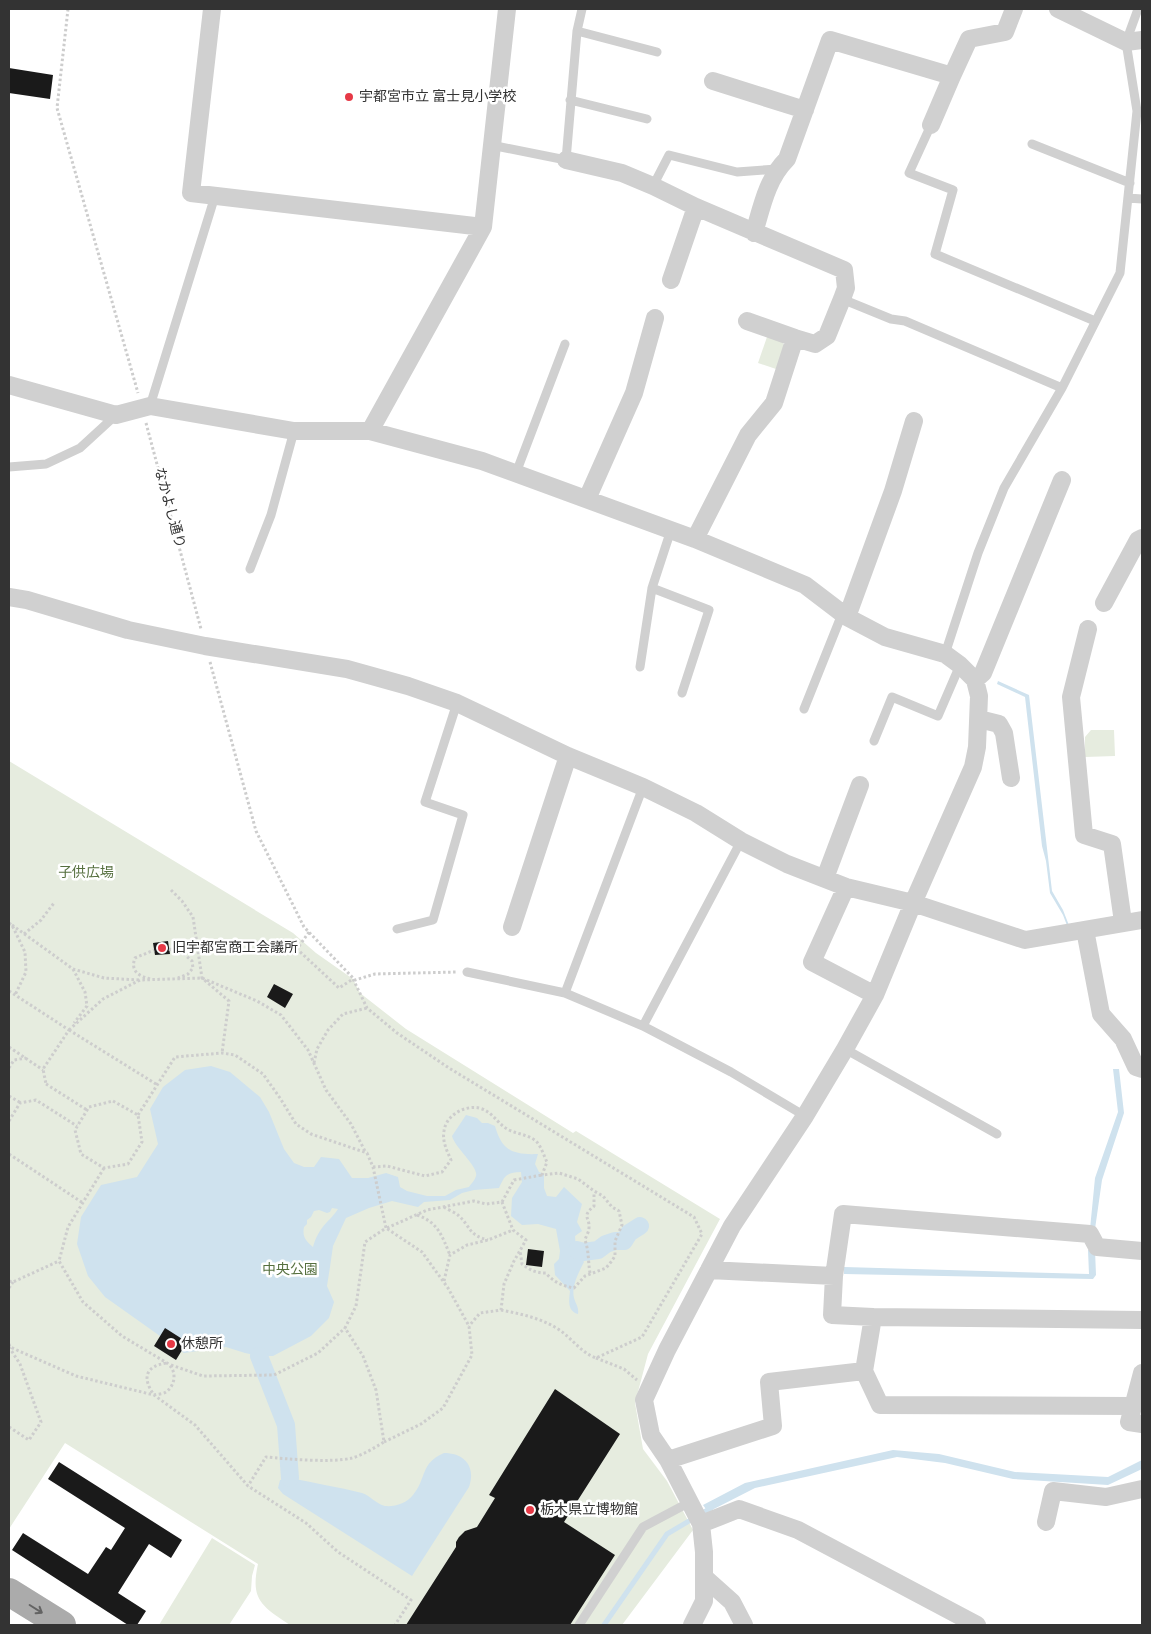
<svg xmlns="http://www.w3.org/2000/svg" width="1151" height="1634" font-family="Overpass,'Noto Sans JP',sans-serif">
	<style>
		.green { fill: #e6ecdf }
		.water { fill: #cfe2ee; fill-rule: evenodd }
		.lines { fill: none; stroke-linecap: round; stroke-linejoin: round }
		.stream { stroke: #cfe2ee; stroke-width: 5 }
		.canal { stroke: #cfe2ee; stroke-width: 18 }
		.building { fill: #1a1a1a }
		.path { stroke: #cdcdcd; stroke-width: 3; stroke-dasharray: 2.5 2.5; stroke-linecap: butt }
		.service { stroke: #d0d0d0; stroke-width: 9 }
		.minor { stroke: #d0d0d0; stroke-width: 18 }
		.primary { stroke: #ababab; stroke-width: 28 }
		.oneway { stroke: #636363 }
		.poi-dot { fill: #e63946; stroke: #fff; stroke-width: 2 }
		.labels { text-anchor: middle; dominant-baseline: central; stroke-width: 5; stroke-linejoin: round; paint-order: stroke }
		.poi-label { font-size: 14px; fill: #333; stroke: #fff; text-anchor: start }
		.street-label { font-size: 14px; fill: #333; stroke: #fff }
		.park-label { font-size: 14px; fill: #56703f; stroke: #fff }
	</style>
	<rect width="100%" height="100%" fill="#fff"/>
	<path class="green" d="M 768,334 L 781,339 L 786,349 L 779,370 L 758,363 Z
		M 1091,730 L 1114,730 L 1115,756 L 1085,757 L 1085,737 Z
		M 9,761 L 293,933 L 316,953 L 353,979 L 360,993 L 406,1029 L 573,1133 L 576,1131 L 720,1219 L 648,1354 L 635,1403 L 643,1449 L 667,1481 L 693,1530 L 622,1625 L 290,1625 C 262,1606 250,1600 258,1564 L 65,1443 L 9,1529 Z
		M 212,1538 L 255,1565 L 252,1576 L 251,1591 L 229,1625 L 159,1625 Z"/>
	<path class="water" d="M 998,681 L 1029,695 L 1052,891 L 1063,910 L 1070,928 L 1068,928 L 1063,915 L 1050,893 L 1046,861 L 1042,846 L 1025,697 L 997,684 Z
		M 211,1066 L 230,1072 L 260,1097 L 269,1112 L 284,1149 L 294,1163 L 304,1167 L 314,1167 L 321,1157 L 339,1159 L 352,1178 L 368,1178 L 386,1173 L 398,1177 L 400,1187 L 407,1191 L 427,1196 L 445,1196 L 456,1190 L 469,1187 C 471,1184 475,1180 476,1176 C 479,1167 455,1148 452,1136 L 466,1115 L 477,1118 L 482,1123 L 488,1123 L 495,1126 C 502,1151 513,1155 538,1154 L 535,1164 L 539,1172 L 544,1174 L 544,1188 L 547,1196 L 556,1197 L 564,1187 L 582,1204 L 577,1222 L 582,1231 L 575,1236 L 576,1250 L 584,1262 C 579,1272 571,1286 574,1298 C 576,1305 579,1307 578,1314 C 567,1311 569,1300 570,1291 L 555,1275 L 554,1264 L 559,1259 L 560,1251 L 556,1229 L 538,1224 L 522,1225 L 511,1216 L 512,1198 L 522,1182 L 521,1172 C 506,1173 505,1175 499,1188 L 474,1190 L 462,1193 L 450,1200 L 424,1202 L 418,1207 L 392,1201 L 369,1208 L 346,1218 L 333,1246 L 330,1267 L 327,1286 L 334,1302 L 329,1318 L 311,1336 L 273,1356 L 259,1356 L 245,1353 L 226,1347 L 184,1353 L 105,1297 L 88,1276 L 77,1244 L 81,1217 L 101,1185 L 137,1177 L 158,1144 L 150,1109 L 163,1087 L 185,1070 ZM 332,1208 L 338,1209 C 333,1217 327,1221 322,1228 C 317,1235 315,1240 313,1247 C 306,1241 302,1237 304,1227 L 307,1224 L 307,1220 L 311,1217 L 314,1211 L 319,1210 L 327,1213 L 330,1212 Z
		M 1113,1069 L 1119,1069 L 1124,1113 L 1102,1180 L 1095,1229 L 1090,1229 L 1095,1178 L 1118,1112 Z
		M 1088,1250 L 1095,1250 L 1096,1275 L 1093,1279 L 844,1274 L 844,1267 L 1089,1274 Z
		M 893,1450 L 939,1454 L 1015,1472 L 1108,1477 L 1142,1460 L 1142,1469 L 1108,1485 L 1013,1479 L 945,1463 L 897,1457 L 755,1488 L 708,1512 L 703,1505 L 745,1483 Z
		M 444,1453 C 465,1453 476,1467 469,1487 L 412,1576 L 283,1494 L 278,1488 L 280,1480 L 290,1478 C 314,1483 338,1487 362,1493 C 371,1496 376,1504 385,1506 C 395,1507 407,1503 413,1495 C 427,1478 420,1463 444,1453 Z"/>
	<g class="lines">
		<path class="stream" d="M 604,1625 L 667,1534 L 711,1508"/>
		<path class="canal" d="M 577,1250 L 583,1252 L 598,1250 L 606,1244 L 615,1241 L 624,1241 L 629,1233 L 640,1226
			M 259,1356 L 286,1425 L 290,1478"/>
	</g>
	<path class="building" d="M 9,68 L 53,75 L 50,99 L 9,93 Z
		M 168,941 L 170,954 L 155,955 L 153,943 Z
		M 274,984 L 293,994 L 285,1008 L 267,997 Z
		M 528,1249 L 544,1251 L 542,1267 L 526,1265 Z
		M 165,1328 L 187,1342 L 176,1360 L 154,1346 Z
		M 555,1389 L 620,1434 L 564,1522 L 615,1555 L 570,1625 L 406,1625 L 456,1547 L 456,1542 L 459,1537 L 465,1531 L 477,1527 L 495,1498 L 489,1495 Z
		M 59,1462 L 182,1540 L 171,1558 L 149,1544 L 118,1593 L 146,1611 L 137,1625 L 128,1625 L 12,1550 L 23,1533 L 88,1574 L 106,1547 L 111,1550 L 125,1528 L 48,1479 Z"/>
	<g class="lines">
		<path class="path" d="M 68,9 L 57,108 L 138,393
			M 146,423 L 201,629
			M 210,662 L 256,831 L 304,927 L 355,980 L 375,974 L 456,972
			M 171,890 L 182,901 L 193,917 L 202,978 L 229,1001 L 222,1053
			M 9,923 L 12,925 L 25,952 L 26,972 L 15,995
			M 12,925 L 73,969 L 104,978 L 139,980
			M 309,932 L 297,949 L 339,988 L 353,979 L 367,1008 L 397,1033 L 449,1068 L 694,1217 L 702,1234 L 642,1337 L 596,1358 C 580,1352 572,1338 558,1329 C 541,1318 521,1314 501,1310
			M 24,934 L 41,920 L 54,903
			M 169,949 L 184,954 L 192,961 L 193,968 L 188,974 L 178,978
			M 73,969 L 85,992 L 87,1006 L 74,1023
			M 150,979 C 139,976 130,971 135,958 L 154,950
			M 9,991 L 69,1030 L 43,1069 L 46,1084
			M 69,1030 L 103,999 L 140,980 L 202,978 L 257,1001 L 281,1015 L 308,1050 L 326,1090 L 351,1124 L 366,1153
			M 69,1030 L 156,1084
			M 9,1047 L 43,1070
			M 314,1063 L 317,1049 L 328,1030 L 343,1014 L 367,1008
			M 9,1068 L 14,1060 L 26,1058
			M 46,1084 L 87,1110
			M 9,1096 L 21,1103
			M 113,1101 L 138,1115 L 142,1142 L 128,1164 L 104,1168 L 81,1154 L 75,1130 L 89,1107 Z
			M 138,1115 L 175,1057 L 222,1053 L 235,1055 L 263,1074 L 280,1098 L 296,1124 L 311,1134 L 367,1153 L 373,1167 L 386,1228 L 365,1242 L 356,1306 L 345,1328 L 363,1356 L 376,1390 L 384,1442 C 374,1448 363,1455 352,1458 C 331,1463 288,1459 266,1457 L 248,1486
			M 9,1121 L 20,1103 L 36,1100 L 77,1126
			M 9,1154 L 83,1203
			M 373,1167 L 387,1166 L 425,1176 L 442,1172 L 451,1160 C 447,1151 442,1141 444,1131 C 446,1115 465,1105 479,1108 C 492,1111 497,1123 507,1129 C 516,1134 527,1134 536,1141 C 541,1146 544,1156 547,1162 L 542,1175 L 559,1173 L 578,1179 L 594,1191 L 603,1196 L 612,1207 L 619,1211 L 622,1225 L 615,1241 L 615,1256 L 611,1262 L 606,1268 L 585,1276 L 574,1288 C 563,1286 553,1282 546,1273 C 536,1273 530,1270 522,1264 L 520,1250
			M 104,1168 L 68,1227 L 59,1261 L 83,1302 L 122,1336 L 167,1363 C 177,1370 176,1385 166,1392 C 163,1394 158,1394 154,1395 C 142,1378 145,1366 167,1363
			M 502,1202 L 514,1180 L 542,1175
			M 444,1207 C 448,1210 455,1212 459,1216 C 471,1227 468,1235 488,1240
			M 417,1215 C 438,1222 442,1236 450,1255
			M 387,1228 L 427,1210 L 474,1201 L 486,1204 L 502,1202 L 513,1230 L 526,1240 L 514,1261 L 504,1284 L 501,1310 L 480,1313 L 469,1326
			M 590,1273 C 588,1262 589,1251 585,1240 C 586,1236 589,1232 589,1228 C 590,1217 581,1217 594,1206 L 594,1192
			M 9,1281 L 13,1282 L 59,1261
			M 444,1281 L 450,1255 L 467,1245 L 488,1240 L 513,1230
			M 9,1288 L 13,1282
			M 9,1344 L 10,1347 L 76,1376 L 154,1395 L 195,1425 L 248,1486 L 306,1523 L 338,1552 L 411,1600 L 395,1625
			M 596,1358 L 624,1369 L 637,1380
			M 171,1365 L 203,1376 L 274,1375 L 318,1353 L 345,1328
			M 9,1427 L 29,1440 L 41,1422 L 20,1364 L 9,1347
			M 384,1442 L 421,1424 L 443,1408 L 472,1355 L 469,1326 L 448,1288 L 422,1252 L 386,1228"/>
		<path class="service" d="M 577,31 L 657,52
			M 570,100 L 647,119
			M 931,125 L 909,173 L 953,190 L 935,254 L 1095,321
			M 1032,144 L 1130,183
			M 491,145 L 566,160 L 577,31 L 582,9
			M 653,186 L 669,155 L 737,172 L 777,169
			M 1128,198 L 1142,199
			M 842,299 L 891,319 L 905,321 L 1062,388
			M 150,406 L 215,196
			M 9,467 L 46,464 L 80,448 L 116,415
			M 516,473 L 565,344
			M 671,530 L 652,588 L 709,610 L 682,693
			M 250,569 L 271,515 L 294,431
			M 945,654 L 978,553 L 1004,488 L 1062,388 L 1120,273 L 1137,111 L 1126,42 L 1138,9
			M 640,667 L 652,588
			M 804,709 L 842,614
			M 874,741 L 892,697 L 938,716 L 960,665
			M 397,929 L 433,920 L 463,815 L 425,802 L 457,703
			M 467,972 L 565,993 L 643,1026 L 731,1072 L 805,1116
			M 565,993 L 643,787
			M 643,1026 L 741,841
			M 845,1049 L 997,1134
			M 579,1625 L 643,1527 L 690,1502"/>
		<path class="minor" d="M 212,9 L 191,193 L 483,227 L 507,9
			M 1058,9 L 1126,42 L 1142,40
			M 713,81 L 805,110
			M 931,125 L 952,76
			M 566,160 L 622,173 L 653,186 L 696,207 L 844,270 L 846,288 L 842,299 L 827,336 L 815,344 L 795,338 L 774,403 L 748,435 L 695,539
			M 754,233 C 762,206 767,179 787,159 L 830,40 L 952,76 L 969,39 L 1005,32 L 1014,9
			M 671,280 L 696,207
			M 747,321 L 795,338
			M 9,385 L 116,415 L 150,406 L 294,431 L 370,431 L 482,461 L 695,539 L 805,585 L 847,617 L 885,637 L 945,654 L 960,665 L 975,680 L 979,696 L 977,747 L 973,767 L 913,903 L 875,995 L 845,1049 L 805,1116 L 732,1226 L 667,1350 L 644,1400 L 651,1435 L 668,1460 L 701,1524 L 704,1552 L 704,1601 L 692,1625
			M 370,431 L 483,227
			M 587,499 L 634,393 L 655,318
			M 9,597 L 27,600 L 128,630 L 205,646 L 347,669 L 408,686 L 457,703 L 568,756 L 643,787 L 696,813 L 741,841 L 787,864 L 846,887 L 913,903 L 1025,940 L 1142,920
			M 1104,603 L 1138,540 L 1142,538
			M 847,617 L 893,491 L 914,421
			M 1088,629 L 1071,697 L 1084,835 L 1112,844 L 1123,922
			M 975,680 L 983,673 L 1062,480
			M 979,719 L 999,724 L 1004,733 L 1011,778
			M 825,878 L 860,785
			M 846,887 L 812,962 L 875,995
			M 512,927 L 568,756
			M 1085,930 L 1101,1014 L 1123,1039 L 1136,1067 L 1142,1069
			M 709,1270 L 834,1276 L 843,1214 L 1090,1234 L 1097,1247 L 1142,1251
			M 834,1276 L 832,1315 L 873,1317
			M 864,1371 L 880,1405 L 1133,1406
			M 1142,1373 L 1129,1422 L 1142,1424
			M 668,1460 L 773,1426 L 769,1382 L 864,1371 L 873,1317 L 1142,1320
			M 1046,1522 L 1053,1491 L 1106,1497 L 1142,1489
			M 701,1524 L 739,1509 L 798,1530 L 977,1625
			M 704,1577 L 732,1602 L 744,1625"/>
		<path class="primary" d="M 9,1592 L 62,1625"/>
	</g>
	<defs><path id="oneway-shaft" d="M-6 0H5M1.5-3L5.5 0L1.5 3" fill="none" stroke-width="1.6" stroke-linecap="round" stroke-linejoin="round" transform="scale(1.25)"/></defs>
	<use class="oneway" href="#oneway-shaft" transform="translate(36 1609) rotate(32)"/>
	<g class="poi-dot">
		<circle cx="349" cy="97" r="5"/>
		<circle cx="162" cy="948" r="5"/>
		<circle cx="171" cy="1344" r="5"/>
		<circle cx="530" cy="1510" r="5"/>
	</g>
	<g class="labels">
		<g class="poi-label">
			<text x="359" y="97">宇都宮市立 富士見小学校</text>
			<text x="172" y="948">旧宇都宮商工会議所</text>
			<text x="181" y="1344">休憩所</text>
			<text x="540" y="1510">栃木県立博物館</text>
		</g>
		<g class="street-label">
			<text transform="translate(169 508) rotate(75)">なかよし通り</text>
		</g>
		<g class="park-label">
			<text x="86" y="873">子供広場</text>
			<text x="290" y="1270">中央公園</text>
		</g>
	</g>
	<rect width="1151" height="1634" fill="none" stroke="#333333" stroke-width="20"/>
</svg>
